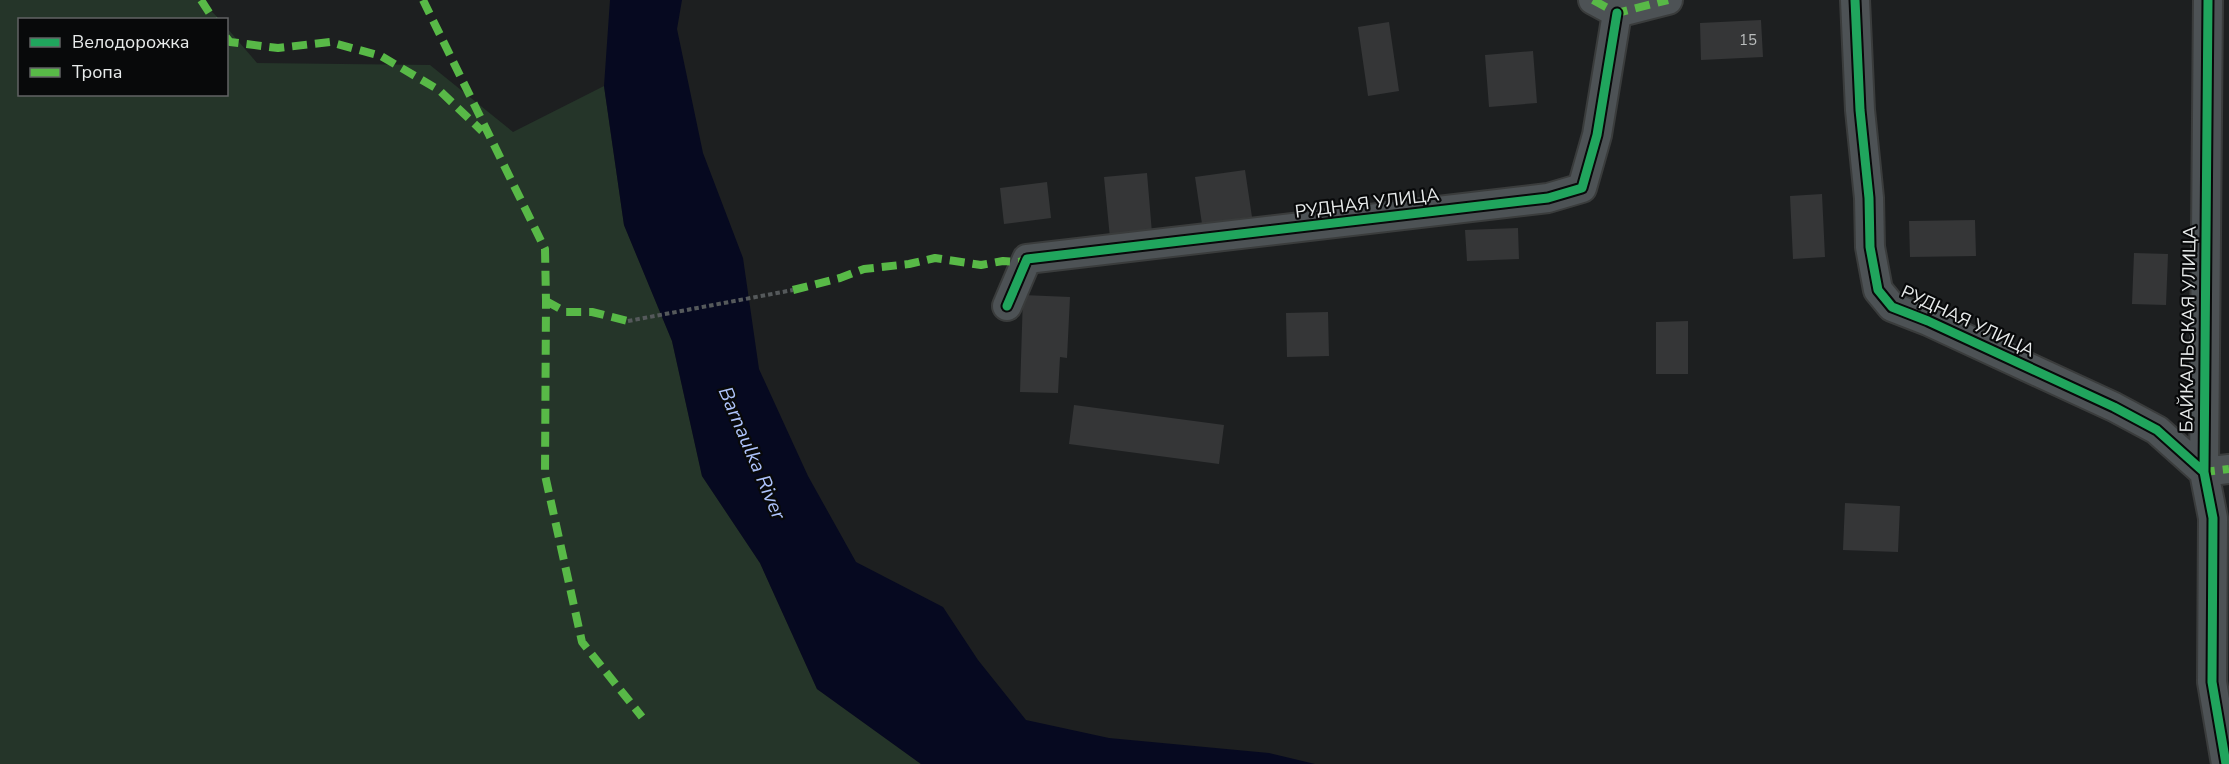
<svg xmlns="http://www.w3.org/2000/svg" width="2229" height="764" font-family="'Nunito Sans',sans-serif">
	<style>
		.green { fill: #253529 }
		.water { fill: #060920 }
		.building { fill: #353637 }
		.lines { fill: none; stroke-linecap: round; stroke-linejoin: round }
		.minor-casing { stroke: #3a3c3c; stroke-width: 32 }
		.path { stroke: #55595b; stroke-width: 4; stroke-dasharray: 4.5 3; stroke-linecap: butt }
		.minor { stroke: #4d5255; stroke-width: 28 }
		.quiet { stroke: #58b947; stroke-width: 8; stroke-dasharray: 15 8; stroke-linecap: butt }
		.cycleway-casing { stroke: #08090a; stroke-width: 13 }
		.cycleway { stroke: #20a55d; stroke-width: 9 }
		.labels { text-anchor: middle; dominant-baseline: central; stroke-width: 4.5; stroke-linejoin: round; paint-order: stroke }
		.number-label { font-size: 15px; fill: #bbbebe }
		.street-label { font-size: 18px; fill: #e8ebeb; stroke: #08090a }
		.water-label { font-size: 20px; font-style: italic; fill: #aec3fb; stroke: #08090a }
	</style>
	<rect width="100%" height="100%" fill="#1d1f20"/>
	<path class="green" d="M 0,0 L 201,0 L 219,19 L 20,20 L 20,94 L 226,94 L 227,28 L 257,63 L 430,65 L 513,132 L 604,86 L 624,225 L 672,341 L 702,476 L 760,563 L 817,689 L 921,764 L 0,764 Z"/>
	<path class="water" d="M 610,0 L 682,0 L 677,29 L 703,153 L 743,258 L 759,369 L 808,476 L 856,562 L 943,607 L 978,660 L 1026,720 L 1109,738 L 1269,753 L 1315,764 L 921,764 L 817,689 L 760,563 L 702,476 L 672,341 L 624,225 L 604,86 Z"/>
	<path class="building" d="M 1761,20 L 1763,57 L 1701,60 L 1700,23 Z
		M 1389,22 L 1399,91 L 1368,96 L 1358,27 Z
		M 1533,51 L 1537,103 L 1489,107 L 1485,55 Z
		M 1245,170 L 1252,217 L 1202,224 L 1195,177 Z
		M 1147,173 L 1152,233 L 1110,238 L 1104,177 Z
		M 1047,182 L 1051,218 L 1004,224 L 1000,188 Z
		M 1822,194 L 1825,257 L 1793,259 L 1790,196 Z
		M 1975,220 L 1976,256 L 1910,257 L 1909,221 Z
		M 1518,228 L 1519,259 L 1467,261 L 1465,230 Z
		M 2134,253 L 2168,254 L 2166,305 L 2132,304 Z
		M 1023,295 L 1070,297 L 1067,358 L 1060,357 L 1058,393 L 1020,392 Z
		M 1328,312 L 1329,356 L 1287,357 L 1286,313 Z
		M 1688,321 L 1688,374 L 1656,374 L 1656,322 Z
		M 1074,405 L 1224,425 L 1219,464 L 1069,444 Z
		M 1845,503 L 1900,506 L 1898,552 L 1843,550 Z"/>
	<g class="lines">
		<g class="minor-casing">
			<path id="minor" d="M 1593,0 L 1617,13 L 1668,0
				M 1855,0 L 1860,110 L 1869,198 L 1870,247 L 1878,290 L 1892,307 L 1928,321 L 2114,407 L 2157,430 L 2204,472
				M 2208,0 L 2204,472 L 2213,518 L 2212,682 L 2226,764
				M 1007,306 L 1027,259 L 1548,198 L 1582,188 L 1597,135 L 1617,13
				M 2204,472 L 2229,469"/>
		</g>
		<path class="path" d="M 628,321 L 793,290"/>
		<use href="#minor" class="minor"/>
		<path class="quiet" d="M 201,0 L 214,20
			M 423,0 L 545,249 L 546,301 L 545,475 L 582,642 L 642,717
			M 1593,0 L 1617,13 L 1668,0
			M 226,37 L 230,42 L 278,48 L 330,42 L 381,56 L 439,90 L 482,131
			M 793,290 L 840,278 L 864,269 L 909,264 L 935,258 L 981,265 L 1003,261 L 1019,262 L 1027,259
			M 546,301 L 566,312 L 592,312 L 628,321
			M 2203,468 L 2204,472 L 2229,469"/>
		<g class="cycleway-casing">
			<path id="cycleway" d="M 1855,0 L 1860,110 L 1869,198 L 1870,247 L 1878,290 L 1892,307 L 1928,321 L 2114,407 L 2157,430 L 2204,472
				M 2208,0 L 2204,472 L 2213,518 L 2212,682 L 2226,764
				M 1007,306 L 1027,259 L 1548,198 L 1582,188 L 1597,135 L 1617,13"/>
		</g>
		<use href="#cycleway" class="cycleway"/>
	</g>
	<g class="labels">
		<g class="number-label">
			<text x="1748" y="40">15</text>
		</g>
		<g class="street-label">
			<text transform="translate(1367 203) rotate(-7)">РУДНАЯ УЛИЦА</text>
			<text transform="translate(1968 321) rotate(25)">РУДНАЯ УЛИЦА</text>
			<text transform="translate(2188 329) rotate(-89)">БАЙКАЛЬСКАЯ УЛИЦА</text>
		</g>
		<g class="water-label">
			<text transform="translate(752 453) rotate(67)">Barnaulka River</text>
		</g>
	</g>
	<rect x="18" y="18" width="210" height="78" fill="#08090a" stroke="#626364" stroke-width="1.5"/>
	<rect x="30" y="38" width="30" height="9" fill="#20a55d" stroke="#626364" stroke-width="1.5"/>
	<text x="72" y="48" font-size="18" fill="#e8ebeb">Велодорожка</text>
	<rect x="30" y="68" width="30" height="9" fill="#58b947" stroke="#626364" stroke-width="1.5"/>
	<text x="72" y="78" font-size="18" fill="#e8ebeb">Тропа</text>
</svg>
